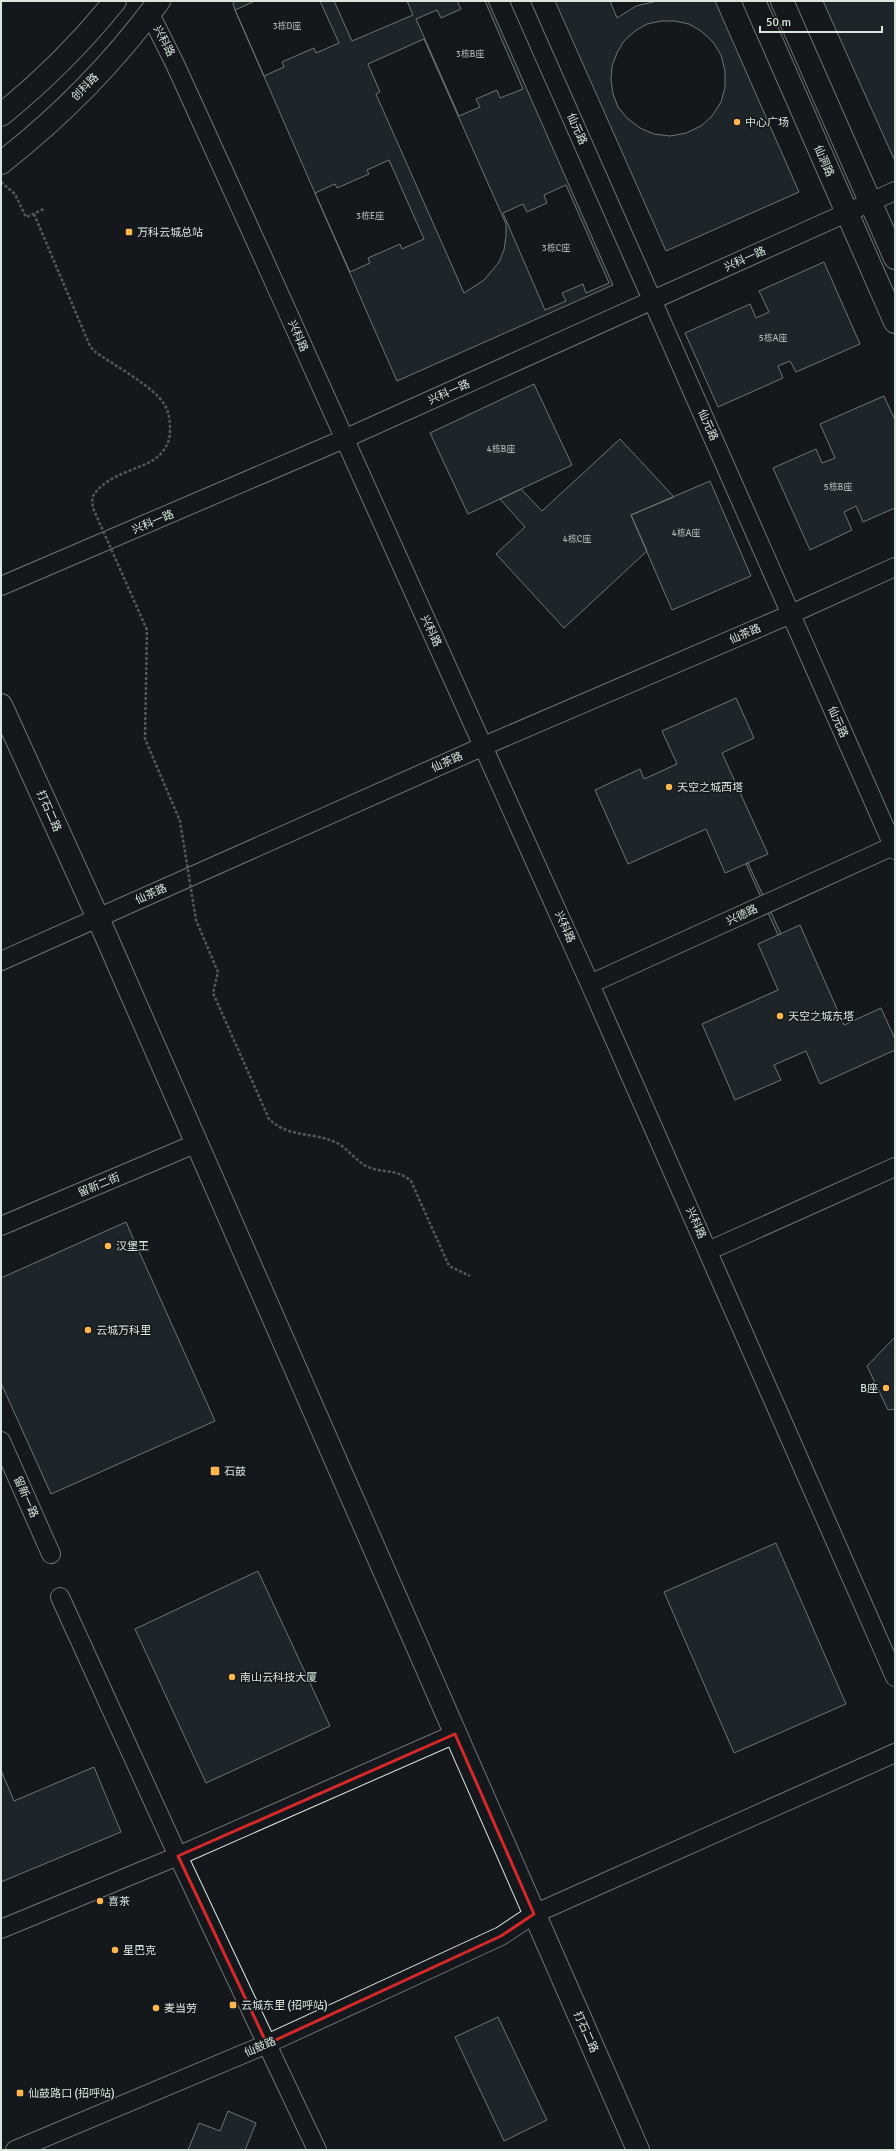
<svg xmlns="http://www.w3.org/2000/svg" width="896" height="2151" font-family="Signika,'Noto Sans SC',sans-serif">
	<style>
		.building { fill: #2c363c; stroke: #d8e6dc; fill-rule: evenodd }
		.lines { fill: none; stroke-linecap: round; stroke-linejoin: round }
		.minor-casing { stroke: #d8e6dc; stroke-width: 20 }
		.major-casing { stroke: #d8e6dc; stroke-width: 24 }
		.path { stroke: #9da8a2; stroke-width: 2.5; stroke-dasharray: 3 2; stroke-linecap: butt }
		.minor { stroke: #14181c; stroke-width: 18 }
		.major { stroke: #14181c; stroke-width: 22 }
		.path-bridge { stroke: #9da8a2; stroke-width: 2.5; stroke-dasharray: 3 2; stroke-linecap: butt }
		.marked { fill: none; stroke: #d62828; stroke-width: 3; stroke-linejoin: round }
		.poi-dot { fill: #ffb74d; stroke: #14181c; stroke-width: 1.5 }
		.labels { text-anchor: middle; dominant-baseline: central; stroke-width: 3; stroke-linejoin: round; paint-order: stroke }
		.number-label { font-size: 9px; fill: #adbab4 }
		.street-label { font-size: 11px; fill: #d8e6dc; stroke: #14181c }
		.poi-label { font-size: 11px; fill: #d8e6dc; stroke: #14181c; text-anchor: start }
	</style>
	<rect width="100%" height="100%" fill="#14181c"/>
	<path class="building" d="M 235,1 L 334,1 L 352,41 L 413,15 L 407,1 L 488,1 L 613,285 L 397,381 L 235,10 L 233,4 ZM 424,39 L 506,224 L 506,236 L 504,250 L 499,262 L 484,280 L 464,293 L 376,94 L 380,92 L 368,64 Z
		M 255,1 L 320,1 L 339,43 L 316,53 L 314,48 L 282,62 L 284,67 L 264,76 L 235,10 Z
		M 457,1 L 485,1 L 523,89 L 500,98 L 497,90 L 476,99 L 480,107 L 459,116 L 416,19 L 437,10 L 441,18 L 461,9 Z
		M 555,1 L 610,1 L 617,18 L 636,6 L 657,1 L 715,1 L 799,192 L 666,251 ZM 661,21 L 675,21 L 689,24 L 701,31 L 713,42 L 721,55 L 725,71 L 725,87 L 721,102 L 712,116 L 701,126 L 686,133 L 670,136 L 654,134 L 640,128 L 627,118 L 618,107 L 613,94 L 611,80 L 612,66 L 617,53 L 624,41 L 635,31 L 647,24 Z
		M 823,1 L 895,1 L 895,159 L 894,159 Z
		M 389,160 L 424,239 L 402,249 L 400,244 L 368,258 L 370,263 L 350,272 L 315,193 L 335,184 L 337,188 L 369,174 L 367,170 Z
		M 566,185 L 609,283 L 586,293 L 583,284 L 562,293 L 566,301 L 545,310 L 503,213 L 523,204 L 527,212 L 547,203 L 544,195 Z
		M 824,262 L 860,344 L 796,372 L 790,361 L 778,366 L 783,378 L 718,407 L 685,333 L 750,304 L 756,318 L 769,312 L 759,291 Z
		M 534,384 L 572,465 L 468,514 L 430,433 Z
		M 884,396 L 895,420 L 895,508 L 863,522 L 856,506 L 844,512 L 852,530 L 810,550 L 773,468 L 816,449 L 822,463 L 835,458 L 820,424 Z
		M 620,439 L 674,497 L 631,515 L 647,551 L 564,628 L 496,554 L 525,527 L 500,499 L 521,489 L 542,511 Z
		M 710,481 L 751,576 L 672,610 L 631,515 Z
		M 736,698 L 754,738 L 722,753 L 768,854 L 725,873 L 706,829 L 628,864 L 595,790 L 640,769 L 644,779 L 677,764 L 662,731 Z
		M 748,863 L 781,934 L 778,935 L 746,864 Z
		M 800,925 L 844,1025 L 881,1008 L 895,1039 L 895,1050 L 820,1084 L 806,1051 L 774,1065 L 781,1080 L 735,1100 L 702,1024 L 778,990 L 758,944 Z
		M 126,1222 L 215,1421 L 51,1494 L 1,1383 L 1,1278 Z
		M 895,1337 L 895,1409 L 888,1410 L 867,1366 Z
		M 776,1543 L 846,1704 L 734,1753 L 664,1592 Z
		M 258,1571 L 330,1726 L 206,1783 L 135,1629 Z
		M 94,1767 L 121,1832 L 1,1882 L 1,1770 L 14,1801 Z
		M 498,2017 L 547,2120 L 504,2141 L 455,2037 Z
		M 228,2111 L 256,2123 L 245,2150 L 188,2150 L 199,2123 L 220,2131 Z"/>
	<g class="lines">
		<g class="minor-casing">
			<path id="minor" d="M 520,1 L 895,850
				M 150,14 L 175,64 L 261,253 L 590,984 L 895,1677
				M 1,586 L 344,439 L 895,191
				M 1,961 L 484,746 L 791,614 L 895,567
				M 590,984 L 893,846
				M 1,1226 L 197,1143
				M 708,1251 L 895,1167
				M 1,1441 L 51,1554
				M 60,1597 L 178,1856 L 317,2150
				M 1,1929 L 178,1856 L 455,1734
				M 15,2150 L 267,2044 L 501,1936 L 534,1914 L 895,1753"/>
		</g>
		<g class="major-casing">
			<path id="major" d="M 754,1 L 895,322
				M 782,1 L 895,258
				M 1,115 C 43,81 81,43 115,1
				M 1,163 C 60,117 115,61 159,1
				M 1,705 L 98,918 L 638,2150"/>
		</g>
		<path class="path" d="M 1,182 L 15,194 L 26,217 L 44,209"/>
		<use href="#minor" class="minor"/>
		<use href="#major" class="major"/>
		<path class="path-bridge" d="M 34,214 L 90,346 L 94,351 C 112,364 153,386 164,404 C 170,413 170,423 170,433 C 169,446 161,456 150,462 C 130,472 103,477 92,498 L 93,508 L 147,630 L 145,739 L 180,821 L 196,920 L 218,972 L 213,993 L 269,1119 C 290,1139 313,1131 337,1143 C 349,1149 356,1162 368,1167 C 386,1174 395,1168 411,1181 L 449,1266 L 470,1276"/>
	</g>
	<path d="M0 0H896V2151H0ZM 455,1734 L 534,1914 L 501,1936 L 267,2044 L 178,1856 Z" fill="#14181c" fill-opacity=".55" fill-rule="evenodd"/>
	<path class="marked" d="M 455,1734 L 534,1914 L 501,1936 L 267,2044 L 178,1856 Z"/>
	<g class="poi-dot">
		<circle cx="737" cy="122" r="4"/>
		<rect x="125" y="228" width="8" height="8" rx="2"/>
		<circle cx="669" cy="787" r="4"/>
		<circle cx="780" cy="1016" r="4"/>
		<circle cx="108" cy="1246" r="4"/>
		<circle cx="88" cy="1330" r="4"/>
		<circle cx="886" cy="1388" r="4"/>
		<rect x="210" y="1466" width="10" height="10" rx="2"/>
		<circle cx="232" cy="1677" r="4"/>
		<circle cx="100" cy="1901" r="4"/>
		<circle cx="115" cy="1950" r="4"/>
		<rect x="229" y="2001" width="8" height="8" rx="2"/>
		<circle cx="156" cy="2008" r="4"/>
		<rect x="16" y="2089" width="8" height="8" rx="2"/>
	</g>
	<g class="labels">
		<g class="number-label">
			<text x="287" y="26">3栋D座</text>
			<text x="470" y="54">3栋B座</text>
			<text x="370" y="216">3栋E座</text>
			<text x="556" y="248">3栋C座</text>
			<text x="773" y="338">5栋A座</text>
			<text x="501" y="449">4栋B座</text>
			<text x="838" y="487">5栋B座</text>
			<text x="686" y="533">4栋A座</text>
			<text x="577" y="539">4栋C座</text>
		</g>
		<g class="street-label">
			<text transform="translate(164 41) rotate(63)">兴科路</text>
			<text transform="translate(85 87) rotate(-45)">创科路</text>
			<text transform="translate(577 129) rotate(66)">仙元路</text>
			<text transform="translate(824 161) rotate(66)">仙洞路</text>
			<text transform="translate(745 259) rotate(-24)">兴科一路</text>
			<text transform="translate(298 336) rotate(66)">兴科路</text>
			<text transform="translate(449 392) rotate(-24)">兴科一路</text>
			<text transform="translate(708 425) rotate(66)">仙元路</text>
			<text transform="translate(153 522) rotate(-23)">兴科一路</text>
			<text transform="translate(431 631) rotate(65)">兴科路</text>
			<text transform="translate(745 634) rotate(-23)">仙茶路</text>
			<text transform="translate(838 722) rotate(66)">仙元路</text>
			<text transform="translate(447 762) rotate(-24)">仙茶路</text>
			<text transform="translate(49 811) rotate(66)">打石二路</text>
			<text transform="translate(151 894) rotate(-24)">仙茶路</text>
			<text transform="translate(742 915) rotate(-25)">兴德路</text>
			<text transform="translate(565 927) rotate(66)">兴科路</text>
			<text transform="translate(99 1185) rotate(-23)">留新二街</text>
			<text transform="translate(696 1223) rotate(66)">兴科路</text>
			<text transform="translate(26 1497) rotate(66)">留新一路</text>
			<text transform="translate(586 2032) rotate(66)">打石二路</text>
			<text transform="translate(260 2047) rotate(-23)">仙鼓路</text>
		</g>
		<g class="poi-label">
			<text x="745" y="122">中心广场</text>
			<text x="137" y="232">万科云城总站</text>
			<text x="677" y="787">天空之城西塔</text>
			<text x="788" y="1016">天空之城东塔</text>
			<text x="116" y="1246">汉堡王</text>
			<text x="96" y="1330">云城万科里</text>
			<text x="878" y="1388" text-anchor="end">B座</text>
			<text x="224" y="1471">石鼓</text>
			<text x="240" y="1677">南山云科技大厦</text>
			<text x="108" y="1901">喜茶</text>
			<text x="123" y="1950">星巴克</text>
			<text x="241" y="2005">云城东里 (招呼站)</text>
			<text x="164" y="2008">麦当劳</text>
			<text x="28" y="2093">仙鼓路口 (招呼站)</text>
		</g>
	</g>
	<rect width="896" height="2151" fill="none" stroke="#d8e6dc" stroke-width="4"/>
	<path d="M760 26v6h122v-6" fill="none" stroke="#d8e6dc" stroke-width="2"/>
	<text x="766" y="26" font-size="12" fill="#d8e6dc" stroke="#14181c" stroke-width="3" paint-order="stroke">50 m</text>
</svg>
